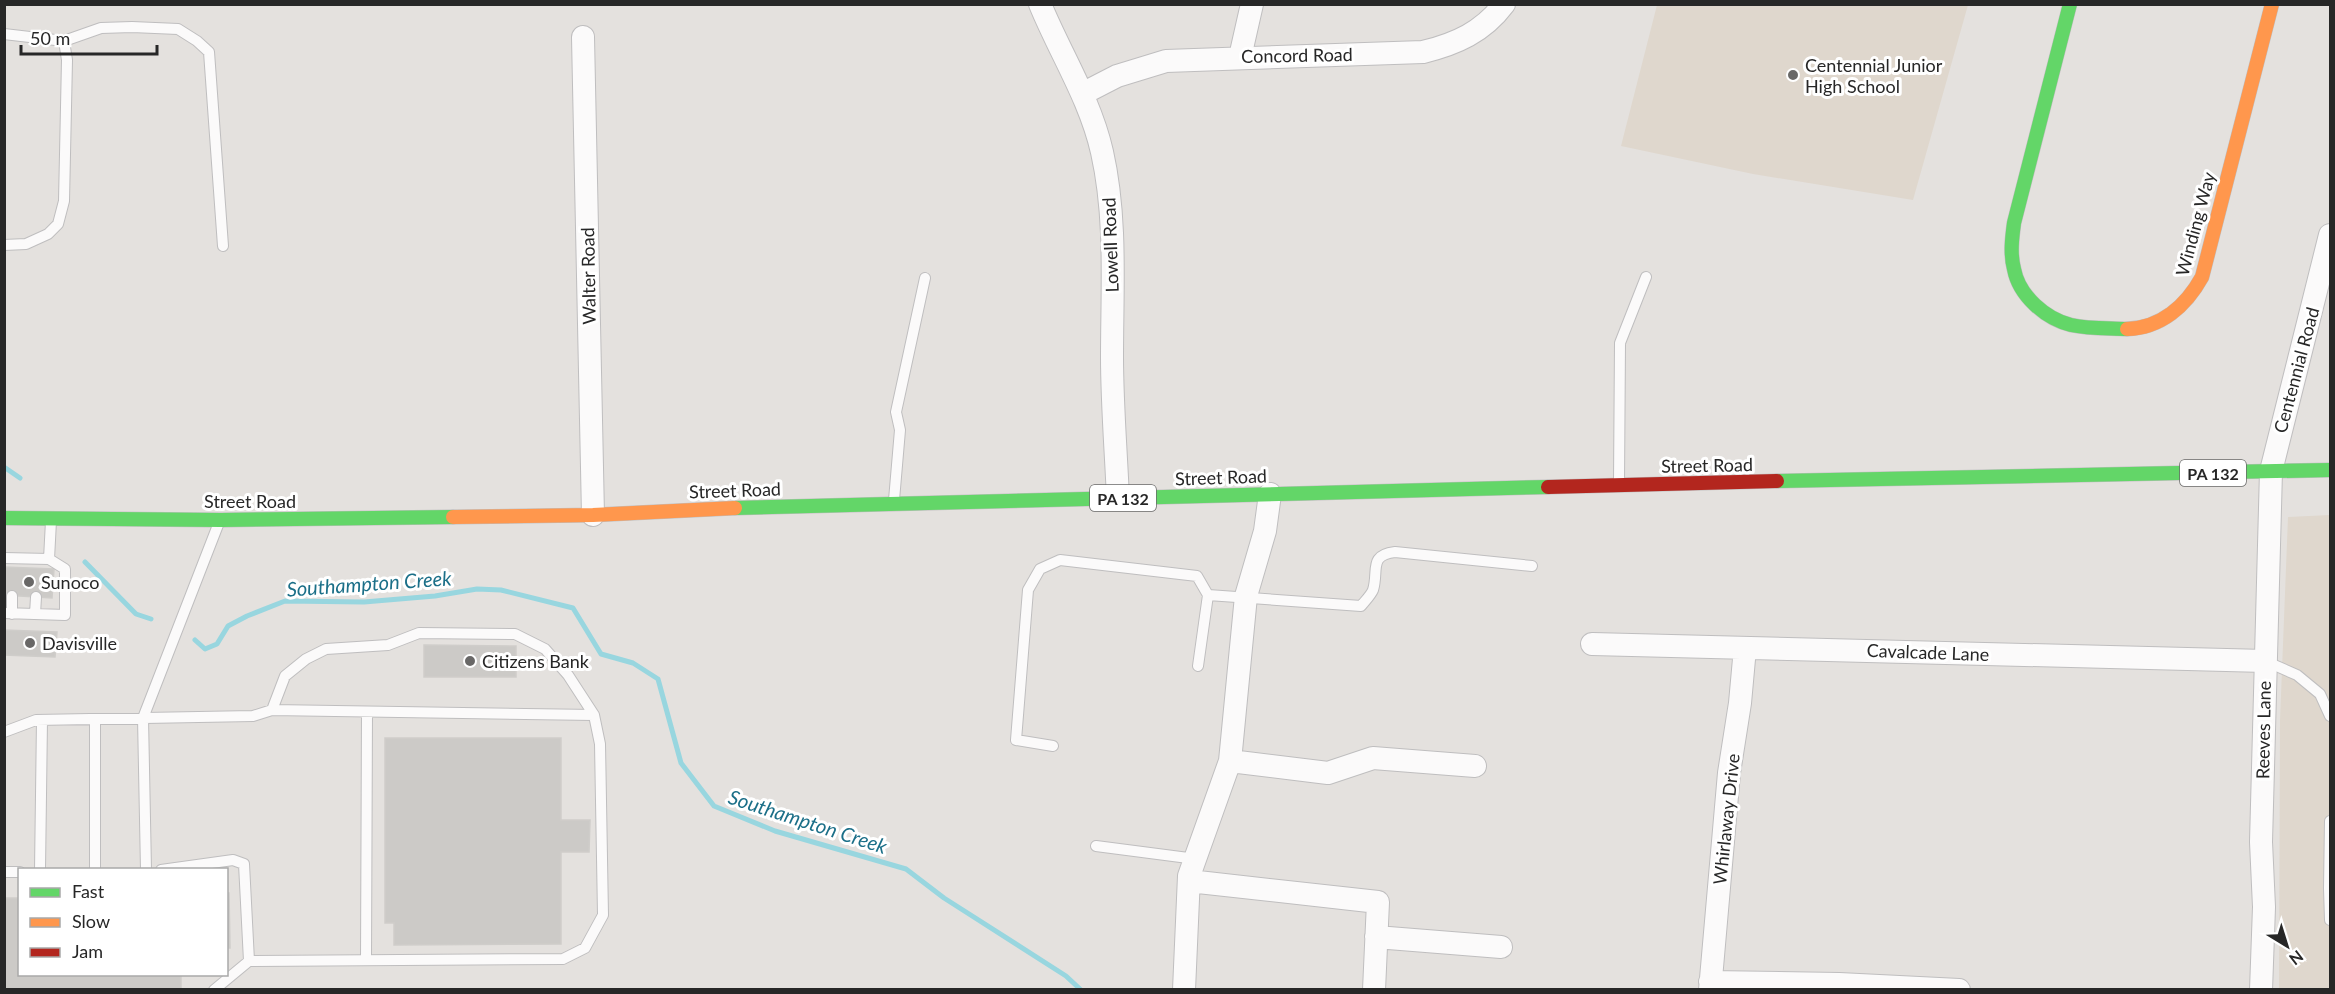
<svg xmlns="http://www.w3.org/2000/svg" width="2335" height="994" font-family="Lato,sans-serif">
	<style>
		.education { fill: #dfd7cd }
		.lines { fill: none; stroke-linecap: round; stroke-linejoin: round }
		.stream { stroke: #98d6df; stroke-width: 5 }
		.building { fill: #cccac7; stroke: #cfcdca; stroke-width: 1.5 }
		.lane-casing { stroke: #bfbebf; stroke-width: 12 }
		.street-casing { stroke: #bfbebf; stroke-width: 24 }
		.fast-casing { stroke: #bfbebf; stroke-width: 15 }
		.slow-casing { stroke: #bfbebf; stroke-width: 15 }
		.jam-casing { stroke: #bfbebf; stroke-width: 15 }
		.lane { stroke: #fbfafa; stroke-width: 10 }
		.street { stroke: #fbfafa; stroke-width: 22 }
		.fast { stroke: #63d668; stroke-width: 14 }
		.slow { stroke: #ff974d; stroke-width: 14 }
		.jam { stroke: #b3261e; stroke-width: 14 }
		.poi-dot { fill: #696867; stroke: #fff; stroke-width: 2 }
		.labels { text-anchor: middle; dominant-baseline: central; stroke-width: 6; stroke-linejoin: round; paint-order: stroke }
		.shield { fill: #fff; stroke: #686868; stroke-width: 1.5 }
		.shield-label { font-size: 16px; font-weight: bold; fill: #272727 }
		.street-label { font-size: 18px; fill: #272727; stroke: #fff }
		.poi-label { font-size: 18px; fill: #272727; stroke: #fff; text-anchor: start }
		.water-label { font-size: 20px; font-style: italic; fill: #1b6f88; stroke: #fff }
	</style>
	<rect width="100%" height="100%" fill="#e4e1de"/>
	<path class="education" d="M 1657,5 L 1968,5 L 1913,200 L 1753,174 L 1621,146 Z
		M 2330,515 L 2330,989 L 2279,990 L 2280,721 L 2288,517 Z"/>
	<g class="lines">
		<path class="stream" d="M 4,467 L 20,478
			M 85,562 L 136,614 L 151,619
			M 195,640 L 205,649 L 217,644 L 228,626 L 247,616 L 285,601 L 364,602 L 435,596 L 477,589 L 501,590 L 573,608 L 601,654 L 633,663 L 658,679 L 681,763 L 714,806 L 775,831 L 906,869 L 944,898 L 1066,976 L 1081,990"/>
	</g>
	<path class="building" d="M 4,567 L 54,569 L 52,598 L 4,595 Z
		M 4,630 L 57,632 L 55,657 L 4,655 Z
		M 424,645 L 516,646 L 516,677 L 424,677 Z
		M 385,738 L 561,738 L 561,820 L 590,820 L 589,852 L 561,852 L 561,944 L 394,945 L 394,923 L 385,923 Z
		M 226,893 L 229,893 L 230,948 L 226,948 Z
		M 4,898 L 20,898 L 20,974 L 181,974 L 181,990 L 4,990 Z"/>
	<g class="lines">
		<g class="lane-casing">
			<path id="lane" d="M 4,34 L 64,41 L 67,60 L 64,201 L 58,224 L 48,234 L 26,244 L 4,245
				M 64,41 L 101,28 L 132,27 L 178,29 L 197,41 L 209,52 L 223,246
				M 1619,481 L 1620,343 L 1646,277
				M 894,500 L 900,430 L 896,412 L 925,278
				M 4,558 L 49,559 L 51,521
				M 4,613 L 65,615 L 65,569 L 49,559
				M 12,614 L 12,596
				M 35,614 L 36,597
				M 2265,661 L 2297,675 L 2320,694 L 2330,716
				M 1198,666 L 1208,595
				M 272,710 L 285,676 L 306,659 L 326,649 L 388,645 L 419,633 L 515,634 L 545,649 L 568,675 L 594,715
				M 4,732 L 36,720 L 253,716 L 272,710 L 594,715 L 600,744 L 603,915 L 585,948 L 563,959 L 249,961 L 214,990
				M 1053,746 L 1016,740 L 1028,590 L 1040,569 L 1060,560 L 1197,576 L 1208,595 L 1361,606 C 1365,601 1371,595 1373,590 C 1379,571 1368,555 1395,552 L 1532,566
				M 2330,821 L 2329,888 L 2330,920
				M 1096,846 L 1196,859
				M 40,870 L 42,720
				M 95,870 L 95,719
				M 146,870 L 143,718 L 218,525
				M 161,870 L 233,860 L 244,864 L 249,961
				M 4,872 L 20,872
				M 366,960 L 367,712"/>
		</g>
		<g class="street-casing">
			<path id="street" d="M 1040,4 C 1060,53 1090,99 1102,152 C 1117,218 1112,289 1112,357 C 1112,404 1116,451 1118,499
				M 583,37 L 593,515
				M 1240,57 L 1252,4
				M 1082,94 L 1117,76 L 1166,61 L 1423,52 C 1456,44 1483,32 1504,4
				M 1592,644 L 2265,661
				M 1230,761 L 1328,773 L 1373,758 L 1475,766
				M 1189,881 L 1378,902 L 1374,990
				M 1376,937 L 1501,947
				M 1710,982 L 1839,984 L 1959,990
				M 1184,990 L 1189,876 L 1230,761 L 1246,596 L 1265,531 L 1270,494
				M 1710,990 L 1729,773 L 1740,703 L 1745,648
				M 2261,990 L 2264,907 L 2261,842 L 2271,471 L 2330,235"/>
		</g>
		<g class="fast-casing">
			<path id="fast" d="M 2070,4 L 2014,223 C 2012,238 2010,254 2014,269 C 2019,296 2046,319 2071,325 C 2089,329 2109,328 2127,329
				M 1777,481 L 2330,470
				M 735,508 L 1548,487
				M 4,518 L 221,520 L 453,517"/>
		</g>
		<g class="slow-casing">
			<path id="slow" d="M 2127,329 C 2161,328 2186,306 2202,277 L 2272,4
				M 453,517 L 593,515 L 735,508"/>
		</g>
		<g class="jam-casing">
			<path id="jam" d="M 1548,487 L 1777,481"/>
		</g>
		<use href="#lane" class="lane"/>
		<use href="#street" class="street"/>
		<use href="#fast" class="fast"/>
		<use href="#slow" class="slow"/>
		<use href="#jam" class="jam"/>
	</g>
	<g class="poi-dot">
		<circle cx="1793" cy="75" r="6"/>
		<circle cx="29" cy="582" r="6"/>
		<circle cx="30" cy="643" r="6"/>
		<circle cx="470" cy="661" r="6"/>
	</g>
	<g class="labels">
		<g class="shield">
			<rect x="2180" y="460" width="66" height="26" rx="4.5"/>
			<rect x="1090" y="485" width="66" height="26" rx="4.5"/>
		</g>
		<g class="shield-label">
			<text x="2213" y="473">PA 132</text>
			<text x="1123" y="498">PA 132</text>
		</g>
		<g class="street-label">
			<text transform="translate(1297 55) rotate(-1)">Concord Road</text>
			<text transform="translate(2195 224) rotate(-75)">Winding Way</text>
			<text transform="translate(1110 245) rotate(-92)">Lowell Road</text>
			<text transform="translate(588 276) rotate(-91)">Walter Road</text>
			<text transform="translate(2296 370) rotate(-75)">Centennial Road</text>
			<text transform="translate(1707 465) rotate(-1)">Street Road</text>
			<text transform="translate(1221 477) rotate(-2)">Street Road</text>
			<text transform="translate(735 490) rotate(-2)">Street Road</text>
			<text x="250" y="501">Street Road</text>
			<text transform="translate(1928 652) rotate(2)">Cavalcade Lane</text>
			<text transform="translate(2263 730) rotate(-89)">Reeves Lane</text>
			<text transform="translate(1726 819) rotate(-84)">Whirlaway Drive</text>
		</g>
		<g class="poi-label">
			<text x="1805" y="65">Centennial Junior<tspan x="1805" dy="21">High School</tspan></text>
			<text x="41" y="582">Sunoco</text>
			<text x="42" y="643">Davisville</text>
			<text x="482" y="661">Citizens Bank</text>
		</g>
		<g class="water-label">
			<text transform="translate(369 583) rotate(-4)">Southampton Creek</text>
			<text transform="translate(808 821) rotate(18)">Southampton Creek</text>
		</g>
	</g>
	<rect width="2335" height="994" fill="none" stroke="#272727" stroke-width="12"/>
	<rect x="18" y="868" width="210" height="108" fill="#ffffff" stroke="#a9a9a9" stroke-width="1.5"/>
	<rect x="30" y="888" width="30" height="9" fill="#63d668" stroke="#a9a9a9" stroke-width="1.5"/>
	<text x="72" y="898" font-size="18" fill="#272727">Fast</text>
	<rect x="30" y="918" width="30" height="9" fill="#ff974d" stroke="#a9a9a9" stroke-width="1.5"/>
	<text x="72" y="928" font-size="18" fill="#272727">Slow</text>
	<rect x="30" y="948" width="30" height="9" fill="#b3261e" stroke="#a9a9a9" stroke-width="1.5"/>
	<text x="72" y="958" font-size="18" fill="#272727">Jam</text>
	<g transform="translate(2287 946) rotate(142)" stroke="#ffffff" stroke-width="4.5" paint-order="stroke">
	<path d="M0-4.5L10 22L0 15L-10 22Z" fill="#272727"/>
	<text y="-9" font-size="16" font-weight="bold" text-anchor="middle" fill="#272727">N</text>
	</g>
	<path d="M21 45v9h136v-9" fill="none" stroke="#272727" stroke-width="3"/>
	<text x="30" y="45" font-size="18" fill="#272727" stroke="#ffffff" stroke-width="4.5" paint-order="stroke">50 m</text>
</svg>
